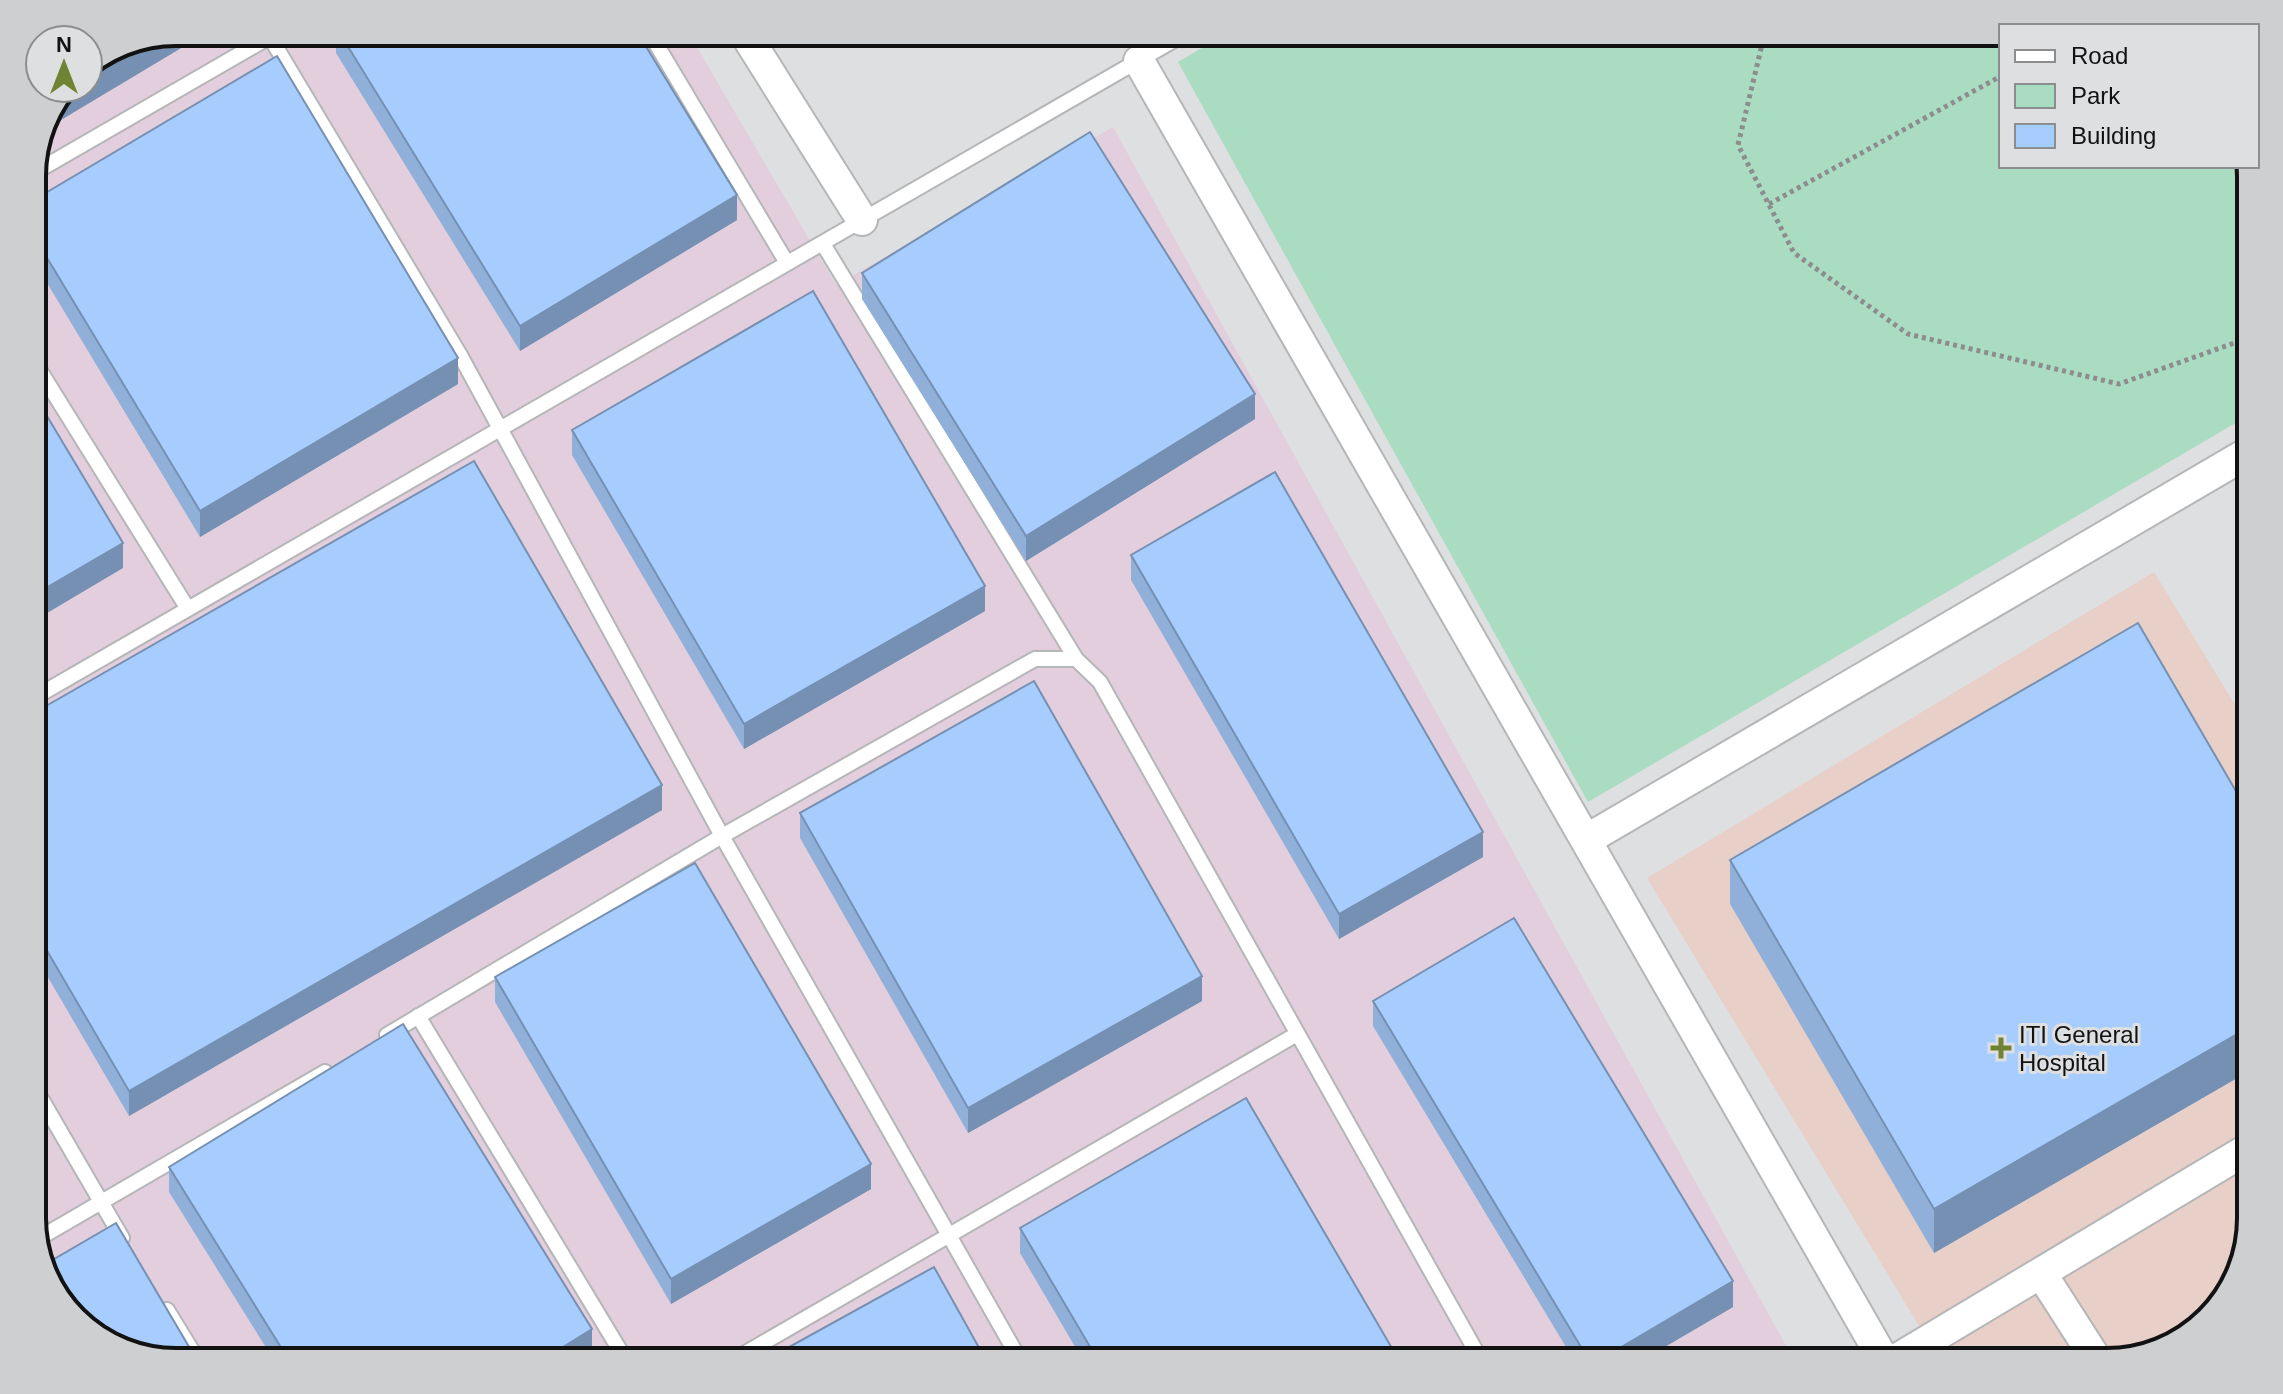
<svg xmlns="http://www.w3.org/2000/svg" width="2283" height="1394" font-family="Arial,sans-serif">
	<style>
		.industrial { fill: #e3cedd }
		.medical { fill: #e8cfc7 }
		.park { fill: #aadcc2 }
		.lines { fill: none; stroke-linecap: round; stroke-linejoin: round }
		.lane-casing { stroke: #b5b6b7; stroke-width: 18 }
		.street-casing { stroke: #b5b6b7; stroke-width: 34 }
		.path { stroke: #8d8d8e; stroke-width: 5; stroke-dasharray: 4 4; stroke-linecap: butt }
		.lane { stroke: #fff; stroke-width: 14 }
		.street { stroke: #fff; stroke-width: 30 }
		.wall { fill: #90b0da }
		.shaded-wall { fill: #7590b2 }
		.building { fill: #a7cdfe; stroke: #7590b2; stroke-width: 2 }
		.poi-dot { fill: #6f8333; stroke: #dedfe0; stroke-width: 3 }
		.labels { text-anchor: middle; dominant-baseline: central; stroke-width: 6; stroke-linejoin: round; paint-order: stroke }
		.poi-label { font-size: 24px; fill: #121212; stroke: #dedfe0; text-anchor: start }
		.rim { fill: none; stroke: #121212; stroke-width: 4 }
	</style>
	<rect width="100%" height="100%" fill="#dedfe0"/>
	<path class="industrial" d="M 176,32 L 688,32 L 836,285 L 1113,127 L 1795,1362 L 176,1362 L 104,1342 L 52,1290 L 32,1227 L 32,167 L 68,88 L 88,88 Z"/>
	<path class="medical" d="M 2154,572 L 2251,731 L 2251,1218 L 2231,1290 L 2179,1342 L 2107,1362 L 1941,1362 L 1647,878 Z"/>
	<path class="park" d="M 1229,32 L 2001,32 L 2001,166 L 2250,166 L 2251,414 L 1588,802 L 1178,62 Z"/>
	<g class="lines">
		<g class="lane-casing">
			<path id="lane" d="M 267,32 L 460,355 L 722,836 L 1021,1362
				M 649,32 L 787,263
				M 32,174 L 278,32
				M 823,244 L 1076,659
				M 32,358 L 188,609
				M 32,699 L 1188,32
				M 418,1016 L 627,1362
				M 387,1035 L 722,836 L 1035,659 L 1076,659 L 1100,682 L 1482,1362
				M 32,1083 L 122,1238
				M 36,1240 L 325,1072
				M 167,1310 L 199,1362
				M 730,1362 L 1297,1034"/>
		</g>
		<g class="street-casing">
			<path id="street" d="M 744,32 L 862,220
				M 1139,61 L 1885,1362
				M 1586,840 L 2251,451
				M 2041,1273 L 2098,1362
				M 1892,1362 L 2251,1147"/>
		</g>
		<path class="path" d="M 1765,32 L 1738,145 L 1794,253 L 1908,334 L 2119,384 L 2251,337
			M 1769,204 L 2001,76"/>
		<use href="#lane" class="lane"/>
		<use href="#street" class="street"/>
	</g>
	<path class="wall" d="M 336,32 L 637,32 L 737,220 L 520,351 L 336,53 Z
		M 32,201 L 458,384 L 200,537 L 32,258 Z
		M 862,273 L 1255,419 L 1026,561 L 862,299 Z
		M 572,430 L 985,611 L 744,749 L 572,455 Z
		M 1131,555 L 1483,857 L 1339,939 L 1131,580 Z
		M 32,714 L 662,810 L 129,1116 L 32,950 Z
		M 800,813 L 1202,1001 L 968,1133 L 800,838 Z
		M 2251,817 L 2251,1070 L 1934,1253 L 1730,904 L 1730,860 Z
		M 495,977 L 871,1189 L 671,1304 L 495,1002 Z
		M 1373,1001 L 1733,1307 L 1639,1362 L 1575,1362 L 1373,1026 Z
		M 169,1167 L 592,1354 L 580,1362 L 275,1362 L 169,1192 Z
		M 1020,1228 L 1400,1362 L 1084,1362 L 1020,1253 Z"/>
	<path class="shaded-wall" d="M 176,32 L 208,32 L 51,126 L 67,91 L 72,88 L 88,88 L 88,79 L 161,35 Z
		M 737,195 L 737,220 L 520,351 L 520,326 Z
		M 458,358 L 458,384 L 200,537 L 200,511 Z
		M 1255,394 L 1255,419 L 1026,561 L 1026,536 Z
		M 123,543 L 123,568 L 32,622 L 32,596 Z
		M 985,586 L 985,611 L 744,749 L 744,724 Z
		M 662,785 L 662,810 L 129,1116 L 129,1091 Z
		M 1483,832 L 1483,857 L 1339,939 L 1339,914 Z
		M 1202,976 L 1202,1001 L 968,1133 L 968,1108 Z
		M 2251,1026 L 2251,1070 L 1934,1253 L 1934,1209 Z
		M 871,1164 L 871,1189 L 671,1304 L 671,1279 Z
		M 1733,1281 L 1733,1307 L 1639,1362 L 1596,1362 Z
		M 592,1329 L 592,1354 L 580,1362 L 539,1362 Z"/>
	<path class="building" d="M 339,32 L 637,32 L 737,195 L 520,326 Z
		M 161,35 L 88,79 L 88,65 L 121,43 Z
		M 277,56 L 458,358 L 200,511 L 32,233 L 32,201 Z
		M 1090,132 L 1255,394 L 1026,536 L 862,273 Z
		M 813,291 L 985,586 L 744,724 L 572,430 Z
		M 32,391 L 123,543 L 32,596 Z
		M 474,461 L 662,785 L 129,1091 L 32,925 L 32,714 Z
		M 1275,472 L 1483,832 L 1339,914 L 1131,555 Z
		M 2138,623 L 2251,817 L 2251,1026 L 1934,1209 L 1730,860 Z
		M 1034,681 L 1202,976 L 968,1108 L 800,813 Z
		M 695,863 L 871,1164 L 671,1279 L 495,977 Z
		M 1514,918 L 1733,1281 L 1596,1362 L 1590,1362 L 1373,1001 Z
		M 403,1024 L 592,1329 L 539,1362 L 290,1362 L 169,1167 Z
		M 1246,1098 L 1400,1362 L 1099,1362 L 1020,1228 Z
		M 116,1223 L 198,1362 L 176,1362 L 104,1342 L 52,1290 L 44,1265 Z
		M 934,1267 L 987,1362 L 762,1362 Z"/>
	<path class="poi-dot" d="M1997 1036h8v8h8v8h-8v8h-8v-8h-8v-8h8z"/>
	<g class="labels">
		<g class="poi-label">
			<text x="2019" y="1034">ITI General<tspan x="2019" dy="28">Hospital</tspan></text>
		</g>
	</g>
	<path d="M0 0H2283V1394H0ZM176 46H2107A130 130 0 0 1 2237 176V1218A130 130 0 0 1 2107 1348H176A130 130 0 0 1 46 1218V176A130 130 0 0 1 176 46Z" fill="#cecfd0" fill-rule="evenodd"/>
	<path class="rim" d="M176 46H2107A130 130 0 0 1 2237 176V1218A130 130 0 0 1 2107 1348H176A130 130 0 0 1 46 1218V176A130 130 0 0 1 176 46Z"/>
	<rect x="1999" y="24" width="260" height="144" fill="#dedfe0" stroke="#8c8d8e" stroke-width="2"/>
	<rect x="2015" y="50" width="40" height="12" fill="#ffffff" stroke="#8c8d8e" stroke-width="2"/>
	<text x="2071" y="64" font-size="24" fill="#121212">Road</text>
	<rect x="2015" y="84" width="40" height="24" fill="#aadcc2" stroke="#8c8d8e" stroke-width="2"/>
	<text x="2071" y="104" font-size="24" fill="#121212">Park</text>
	<rect x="2015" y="124" width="40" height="24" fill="#a7cdfe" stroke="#8c8d8e" stroke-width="2"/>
	<text x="2071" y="144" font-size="24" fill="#121212">Building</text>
	<g transform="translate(64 64)"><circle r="38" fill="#dedfe0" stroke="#8c8d8e" stroke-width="2"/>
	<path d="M0-6L14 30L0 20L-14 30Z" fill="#6f8333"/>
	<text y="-12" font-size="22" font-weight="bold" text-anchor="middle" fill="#121212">N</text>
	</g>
</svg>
